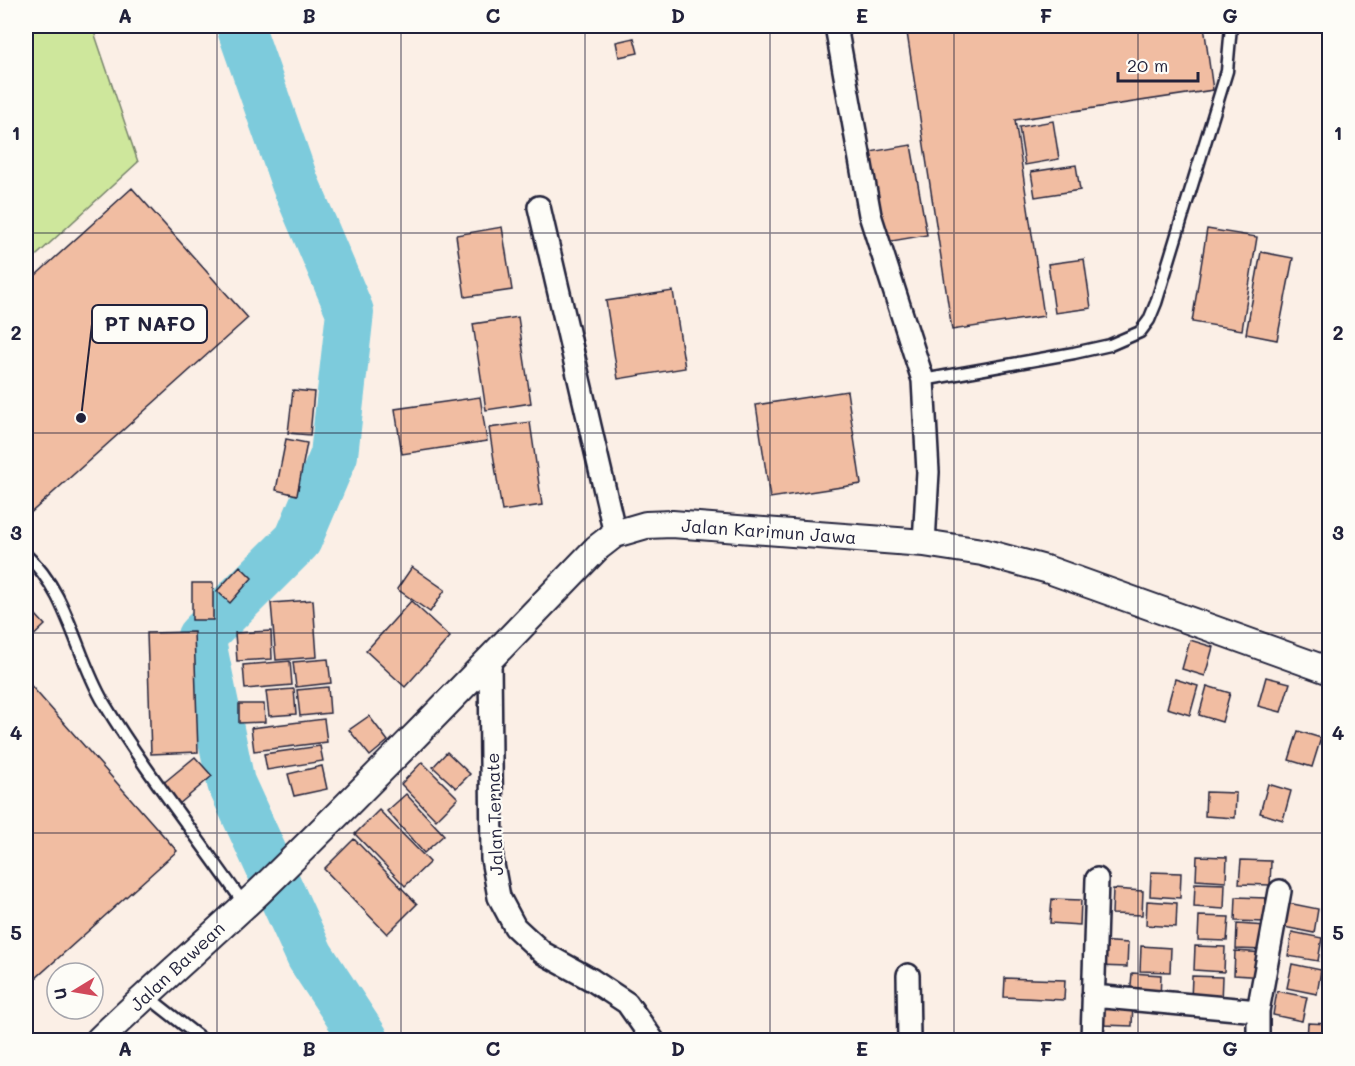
<svg xmlns="http://www.w3.org/2000/svg" width="1355" height="1066" font-family="Mali,sans-serif">
	<style>
		.green { fill: #cee79c; stroke: #78846c; stroke-width: 1.5 }
		.lines { fill: none; stroke-linecap: round; stroke-linejoin: round }
		.river { stroke: #7dcbdc; stroke-width: 48 }
		.building { fill: #f1bda2; stroke: #22223b; stroke-width: 1.5 }
		.service-casing { stroke: #22223b; stroke-width: 15 }
		.minor-casing { stroke: #22223b; stroke-width: 26 }
		.tertiary-casing { stroke: #22223b; stroke-width: 30 }
		.service { stroke: #fdfcf7; stroke-width: 10 }
		.minor { stroke: #fdfcf7; stroke-width: 21 }
		.tertiary { stroke: #fdfcf7; stroke-width: 26 }
		.grid { fill: none; stroke: #22223b; stroke-width: 1.5; stroke-opacity: 0.55 }
		.labels { text-anchor: middle; dominant-baseline: central; stroke-width: 4.5; stroke-linejoin: round; paint-order: stroke }
		.street-label { font-size: 18px; fill: #22223b; stroke: #fdfcf7 }
		.leader { fill: none; stroke: #22223b; stroke-width: 2 }
		.callout-dot { fill: #22223b; stroke: #fdfcf7; stroke-width: 2 }
		.callout { fill: #fdfcf7; stroke: #22223b; stroke-width: 2 }
		.callout-label { font-size: 20px; text-anchor: middle; font-weight: bold; fill: #22223b }
		.neatline { fill: none; stroke: #22223b; stroke-width: 2 }
		.grid-label { font-size: 20px; text-anchor: middle; font-weight: bold; fill: #22223b }
	</style>
	<rect width="100%" height="100%" fill="#fbefe6"/>
	<filter id="ink" filterUnits="userSpaceOnUse"><feTurbulence type="fractalNoise" baseFrequency=".0167" numOctaves="2"/><feDisplacementMap in="SourceGraphic" scale="12" xChannelSelector="R" yChannelSelector="G"/><feConvolveMatrix kernelMatrix="1 2 1 2 8 2 1 2 1" color-interpolation-filters="sRGB"/></filter>
	<g filter="url(#ink)">
		<path class="green" d="M 26,26 L 92,26 L 138,162 L 26,265 Z"/>
		<g class="lines">
			<path class="river" d="M 240,26 L 295,183 L 350,312 L 334,455 L 298,540 L 201,637 L 231,783 L 310,956 L 365,1040"/>
		</g>
		<path class="building" d="M 906,26 L 1204,26 L 1213,90 L 1015,120 L 1044,316 L 952,330 Z
			M 634,38 L 638,53 L 619,57 L 616,42 Z
			M 1053,121 L 1059,159 L 1025,165 L 1019,127 Z
			M 911,145 L 927,235 L 886,242 L 870,152 Z
			M 1076,165 L 1080,190 L 1035,197 L 1031,172 Z
			M 132,188 L 248,318 L 26,517 L 26,284 Z
			M 502,227 L 512,290 L 465,297 L 456,235 Z
			M 1207,229 L 1257,237 L 1242,330 L 1192,322 Z
			M 1261,252 L 1293,258 L 1277,340 L 1246,334 Z
			M 1084,259 L 1091,308 L 1055,313 L 1048,264 Z
			M 673,291 L 685,368 L 618,379 L 606,301 Z
			M 518,317 L 531,403 L 486,410 L 473,324 Z
			M 293,390 L 314,392 L 310,435 L 288,433 Z
			M 847,391 L 861,484 L 770,498 L 756,405 Z
			M 480,397 L 487,441 L 402,454 L 395,409 Z
			M 530,422 L 542,505 L 502,511 L 489,428 Z
			M 286,439 L 307,443 L 297,495 L 276,490 Z
			M 240,566 L 252,578 L 230,603 L 217,591 Z
			M 412,567 L 445,590 L 430,612 L 397,589 Z
			M 192,583 L 213,583 L 213,620 L 192,620 Z
			M 313,600 L 317,657 L 276,660 L 271,603 Z
			M 411,601 L 450,637 L 405,687 L 366,651 Z
			M 26,604 L 45,625 L 26,643 Z
			M 271,631 L 272,659 L 237,661 L 235,633 Z
			M 194,632 L 198,752 L 151,754 L 147,633 Z
			M 1190,640 L 1213,647 L 1205,676 L 1182,669 Z
			M 328,659 L 331,683 L 296,687 L 293,662 Z
			M 290,661 L 292,685 L 245,689 L 243,665 Z
			M 1266,677 L 1290,683 L 1281,712 L 1258,706 Z
			M 1175,679 L 1198,686 L 1190,715 L 1167,708 Z
			M 26,680 L 177,851 L 26,987 Z
			M 1207,686 L 1230,693 L 1222,722 L 1199,715 Z
			M 328,687 L 330,713 L 300,716 L 297,690 Z
			M 294,689 L 296,714 L 269,716 L 266,691 Z
			M 239,704 L 264,704 L 265,722 L 239,723 Z
			M 369,716 L 388,741 L 370,756 L 349,730 Z
			M 324,719 L 327,742 L 254,751 L 251,728 Z
			M 1298,731 L 1321,738 L 1312,767 L 1289,760 Z
			M 320,746 L 323,761 L 267,770 L 264,754 Z
			M 447,752 L 470,774 L 456,788 L 433,767 Z
			M 195,757 L 212,776 L 178,805 L 161,785 Z
			M 422,762 L 458,798 L 436,820 L 401,784 Z
			M 322,766 L 327,789 L 294,796 L 288,774 Z
			M 1268,784 L 1291,791 L 1283,820 L 1260,813 Z
			M 1206,792 L 1236,793 L 1235,818 L 1205,816 Z
			M 406,794 L 444,835 L 424,853 L 387,811 Z
			M 379,810 L 430,862 L 405,886 L 355,834 Z
			M 354,839 L 417,904 L 387,934 L 324,869 Z
			M 1197,856 L 1227,857 L 1226,882 L 1196,880 Z
			M 1241,860 L 1271,861 L 1270,885 L 1239,884 Z
			M 1151,872 L 1181,873 L 1180,898 L 1150,896 Z
			M 1195,883 L 1225,884 L 1224,909 L 1194,907 Z
			M 1113,889 L 1143,891 L 1142,915 L 1112,914 Z
			M 1236,897 L 1266,898 L 1265,922 L 1235,921 Z
			M 1052,899 L 1081,900 L 1080,925 L 1050,923 Z
			M 1147,901 L 1177,903 L 1176,927 L 1146,925 Z
			M 1288,903 L 1318,909 L 1314,933 L 1284,927 Z
			M 1199,916 L 1229,917 L 1227,941 L 1198,940 Z
			M 1237,924 L 1267,926 L 1266,950 L 1236,949 Z
			M 1292,932 L 1322,938 L 1318,961 L 1288,956 Z
			M 1098,941 L 1128,943 L 1127,967 L 1097,966 Z
			M 1141,946 L 1171,948 L 1170,972 L 1140,971 Z
			M 1195,946 L 1225,947 L 1224,972 L 1194,970 Z
			M 1235,951 L 1265,953 L 1264,977 L 1234,975 Z
			M 1292,964 L 1321,970 L 1317,994 L 1287,988 Z
			M 1132,973 L 1161,975 L 1160,999 L 1130,997 Z
			M 1192,976 L 1222,977 L 1221,1002 L 1191,1000 Z
			M 1005,978 L 1065,980 L 1064,1000 L 1004,997 Z
			M 1277,991 L 1307,997 L 1302,1021 L 1273,1015 Z
			M 1103,1000 L 1133,1002 L 1132,1026 L 1102,1025 Z
			M 1308,1023 L 1330,1024 L 1330,1040 L 1307,1040 Z
			M 1103,1036 L 1124,1037 L 1123,1040 L 1103,1040 Z"/>
		<g class="lines">
			<g class="service-casing">
				<path id="service" d="M 923,380 L 1074,353 L 1110,345 L 1140,332 L 1149,320 L 1156,303 L 1227,71 L 1231,26
					M 26,555 C 68,592 76,656 104,703 C 146,773 198,837 244,904
					M 147,996 L 203,1040"/>
			</g>
			<g class="minor-casing">
				<path id="minor" d="M 836,26 L 870,215 L 923,380 L 928,472 L 924,543
					M 539,207 L 615,534
					M 490,659 L 492,859 L 499,897 L 515,927 L 543,953 L 592,980 L 627,1003 L 653,1040
					M 908,975 L 909,1040
					M 1093,996 L 1258,1011
					M 1092,1040 L 1097,879
					M 1258,1040 L 1258,1011 L 1280,891"/>
			</g>
			<g class="tertiary-casing">
				<path id="tertiary" d="M 99,1040 C 151,989 206,942 259,892 C 374,780 485,664 597,548 L 615,534 L 646,525 L 672,524 L 924,543 L 982,552 L 1049,570 L 1330,671"/>
			</g>
			<use href="#service" class="service"/>
			<use href="#minor" class="minor"/>
			<use href="#tertiary" class="tertiary"/>
		</g>
	</g>
	<path class="grid" d="M 217,26 L 217,1040M 401,26 L 401,1040M 585,26 L 585,1040M 770,26 L 770,1040M 954,26 L 954,1040M 1138,26 L 1138,1040M 26,233 L 1330,233M 26,433 L 1330,433M 26,633 L 1330,633M 26,833 L 1330,833"/>
	<g class="labels">
		<g class="street-label">
			<text transform="translate(769 531) rotate(4)">Jalan Karimun Jawa</text>
			<text transform="translate(494 814) rotate(-92)">Jalan Ternate</text>
			<text transform="translate(177 966) rotate(-43)">Jalan Bawean</text>
		</g>
	</g>
	<path class="leader" d="M81 418L92 324"/>
	<circle class="callout-dot" cx="81" cy="418" r="6"/>
	<rect class="callout" x="92" y="305" width="115" height="38" rx="6"/>
	<g class="callout-label">
		<text x="150" y="331">PT NAFO</text>
	</g>
	<rect width="1355" height="1066" fill="none" stroke="#fdfcf7" stroke-width="66"/>
	<g transform="translate(75 991) rotate(259)"><circle r="28" fill="#fdfcf7" stroke="#a5a5ac" stroke-width="1.5"/>
	<path d="M0-4.5L10 22L0 15L-10 22Z" fill="#d1495b"/>
	<text y="-9" font-size="16" font-weight="bold" text-anchor="middle" fill="#22223b">U</text>
	</g>
	<path d="M1118 72v9h80v-9" fill="none" stroke="#22223b" stroke-width="3"/>
	<text x="1127" y="72" font-size="18" fill="#22223b" stroke="#fdfcf7" stroke-width="4.5" paint-order="stroke">20 m</text>
	<rect x="33" y="33" width="1289" height="1000" class="neatline"/>
	<g class="grid-label">
		<text x="125" y="23">A</text>
		<text x="309" y="23">B</text>
		<text x="493" y="23">C</text>
		<text x="678" y="23">D</text>
		<text x="862" y="23">E</text>
		<text x="1046" y="23">F</text>
		<text x="1230" y="23">G</text>
		<text x="16" y="140">1</text>
		<text x="1338" y="140">1</text>
		<text x="16" y="340">2</text>
		<text x="1338" y="340">2</text>
		<text x="16" y="540">3</text>
		<text x="1338" y="540">3</text>
		<text x="16" y="740">4</text>
		<text x="1338" y="740">4</text>
		<text x="16" y="940">5</text>
		<text x="1338" y="940">5</text>
		<text x="125" y="1056">A</text>
		<text x="309" y="1056">B</text>
		<text x="493" y="1056">C</text>
		<text x="678" y="1056">D</text>
		<text x="862" y="1056">E</text>
		<text x="1046" y="1056">F</text>
		<text x="1230" y="1056">G</text>
	</g>
</svg>
